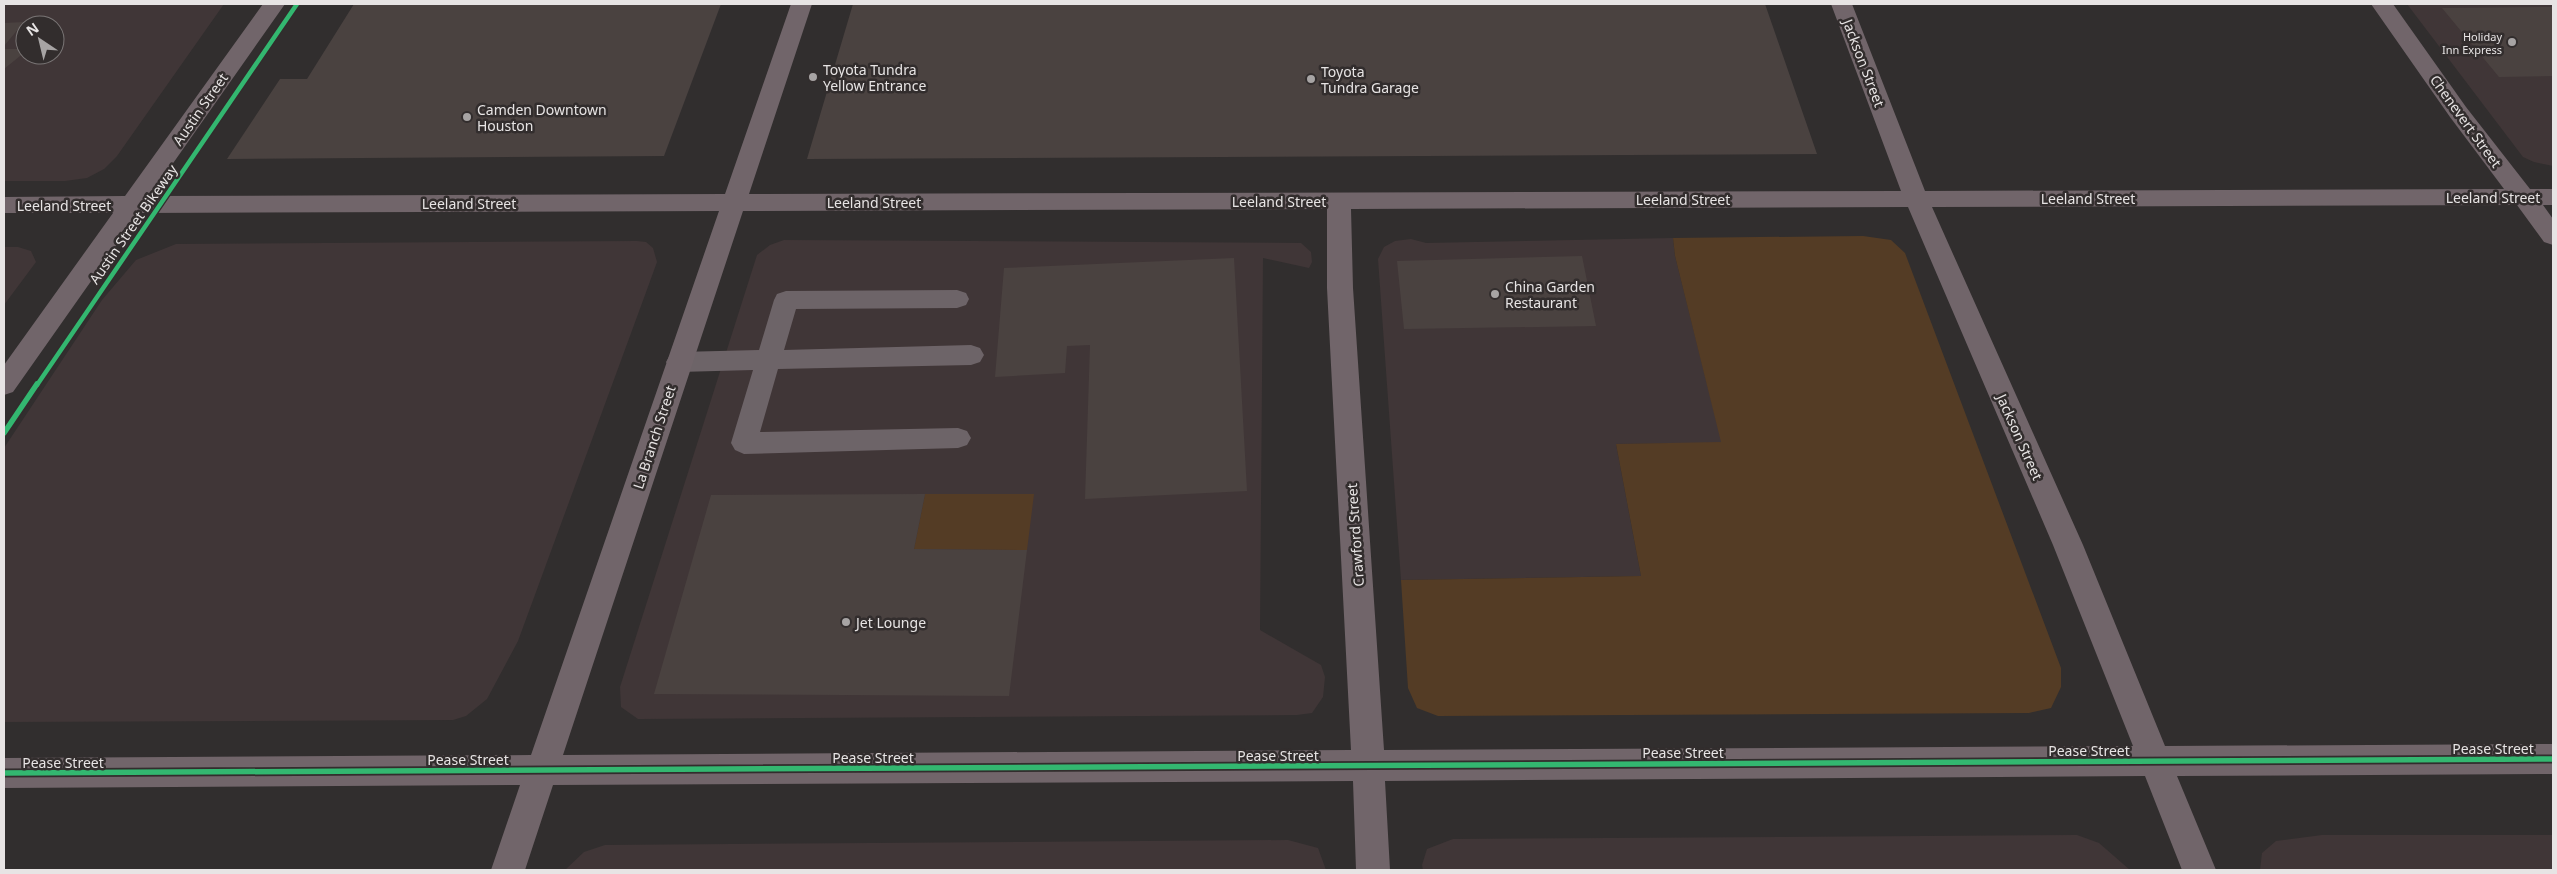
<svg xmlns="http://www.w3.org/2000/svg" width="2557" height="874" font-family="'Noto Sans',sans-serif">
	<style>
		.built { fill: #403637; fill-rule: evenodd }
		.green { fill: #543c25 }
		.building { fill: #4a4240 }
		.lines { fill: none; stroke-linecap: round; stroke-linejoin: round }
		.lane { fill: #6d6468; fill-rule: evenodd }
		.secondary { fill: #71656a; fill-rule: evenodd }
		.cycleway-far1-casing { stroke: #322d2d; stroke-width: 7 }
		.cycleway-casing { stroke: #322d2d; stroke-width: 9 }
		.cycleway-far1 { stroke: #33b770; stroke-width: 4.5 }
		.cycleway { stroke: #33b770; stroke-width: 5.5 }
		.poi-dot { fill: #a7a4a4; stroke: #322d2d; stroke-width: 2 }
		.labels { text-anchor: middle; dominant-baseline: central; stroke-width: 5; stroke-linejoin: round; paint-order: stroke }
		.far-poi-label { font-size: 11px; fill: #e7e4e4; stroke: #322d2d; text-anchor: end }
		.street-label { font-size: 14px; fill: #e7e4e4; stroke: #322d2d }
		.poi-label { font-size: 14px; fill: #e7e4e4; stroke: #322d2d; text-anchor: start }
	</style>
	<rect width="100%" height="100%" fill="#312e2e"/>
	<path class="built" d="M 4,4 L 224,4 L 117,156 L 104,169 L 87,178 L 65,181 L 4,181 ZM 25,25 L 55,25 L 55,55 L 25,55 Z
		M 2407,4 L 2553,4 L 2553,166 L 2534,162 L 2523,157 Z
		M 1673,238 L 1675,256 L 1722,443 L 1616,444 L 1641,576 L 1401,580 L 1378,259 L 1384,247 L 1395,241 L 1411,239 L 1426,243 Z
		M 784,240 L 1301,243 L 1311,252 L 1312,262 L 1309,268 L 1263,258 L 1260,630 L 1321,665 L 1325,677 L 1323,697 L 1312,713 L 1297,715 L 638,719 L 621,707 L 620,687 L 757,255 L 770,245 Z
		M 637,241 L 646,242 L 653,248 L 657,262 L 645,295 L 518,641 L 487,699 L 466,716 L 453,720 L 4,722 L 4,448 L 102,300 L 136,260 L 176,244 Z
		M 4,247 L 18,247 L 31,251 L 36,262 L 4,305 Z
		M 2077,835 L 2099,843 L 2130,870 L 1423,870 L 1422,865 L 1427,849 L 1453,839 Z
		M 2322,835 L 2553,835 L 2553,870 L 2260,870 L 2262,853 L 2276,841 Z
		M 1288,840 L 1318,848 L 1326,870 L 565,870 L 584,852 L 605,845 Z"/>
	<path class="green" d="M 1863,236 L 1891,240 L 1905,253 L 2061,668 L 2061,687 L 2051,708 L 2029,713 L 1438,716 L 1417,708 L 1408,688 L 1401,580 L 1641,576 L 1616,444 L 1721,442 L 1675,256 L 1673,238 Z
		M 925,494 L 1034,494 L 1027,550 L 914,549 Z"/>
	<path class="building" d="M 354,4 L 721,4 L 664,156 L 227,159 L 280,79 L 307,79 Z
		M 853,4 L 1765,4 L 1817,154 L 807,159 Z
		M 2553,7 L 2553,76 L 2499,77 L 2442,8 Z
		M 24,22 L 4,46 L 4,23 Z
		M 4,49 L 25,49 L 25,52 L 4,69 Z
		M 1582,256 L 1596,326 L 1404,329 L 1397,261 Z
		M 1234,258 L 1247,491 L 1085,499 L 1090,345 L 1067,346 L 1065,373 L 995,377 L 1004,268 Z
		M 925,494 L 914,549 L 1027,550 L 1009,696 L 654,694 L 711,495 Z"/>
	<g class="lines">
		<path class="lane" d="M 957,290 L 966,293 L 969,299 L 966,305 L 957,308 L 796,309 L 784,350 L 971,345 L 980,348 L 984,355 L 980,362 L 971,365 L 778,369 L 760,432 L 958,428 L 967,431 L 971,438 L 967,445 L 958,448 L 744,454 L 735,450 L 731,443 L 753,370 L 679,372 L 670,369 L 666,362 L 670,355 L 679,352 L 759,350 L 774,300 L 777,294 L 786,291 Z"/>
		<path class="secondary" d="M 263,4 L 285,4 L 150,196 L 725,194 L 791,4 L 812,4 L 749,194 L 1901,191 L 1831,4 L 1852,4 L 1925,191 L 2504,189 L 2450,117 L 2371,4 L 2393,4 L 2466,107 L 2530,189 L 2553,189 L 2553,205 L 2543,205 L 2553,219 L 2553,245 L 2544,242 L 2517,205 L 1932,207 L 2083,545 L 2165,746 L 2553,744 L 2553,774 L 2177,776 L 2216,870 L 2182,870 L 2145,776 L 1385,781 L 1390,870 L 1356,870 L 1353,781 L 553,785 L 525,870 L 491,870 L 520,785 L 4,788 L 4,758 L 531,755 L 719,211 L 139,213 L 13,392 L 4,395 L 4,365 L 113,213 L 4,213 L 4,197 L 125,196 ZM 1908,207 L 2053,545 L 2133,746 L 1384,750 L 1353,288 L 1351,209 ZM 1327,209 L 1327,288 L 1351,750 L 563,755 L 743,211 Z"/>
		<g class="cycleway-far1-casing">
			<path id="cycleway-far1" d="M 37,385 L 297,4"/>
		</g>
		<g class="cycleway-casing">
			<path id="cycleway" d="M 4,433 L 37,384
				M 4,773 L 2553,759"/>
		</g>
		<use href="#cycleway-far1" class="cycleway-far1"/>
		<use href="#cycleway" class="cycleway"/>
	</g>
	<g class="poi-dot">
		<circle cx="2512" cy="42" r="5"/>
		<circle cx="813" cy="77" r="5"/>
		<circle cx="1311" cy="79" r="5"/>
		<circle cx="467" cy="117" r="5"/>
		<circle cx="1495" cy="294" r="5"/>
		<circle cx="846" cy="622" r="5"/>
	</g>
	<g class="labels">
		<g class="far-poi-label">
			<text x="2502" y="36">Holiday<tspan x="2502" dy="13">Inn Express</tspan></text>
		</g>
		<g class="street-label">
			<text transform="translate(1864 63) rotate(69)">Jackson Street</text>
			<text transform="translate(200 109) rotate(-55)">Austin Street</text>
			<text transform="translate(2466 121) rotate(54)">Chenevert Street</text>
			<text x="2493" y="197">Leeland Street</text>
			<text x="2088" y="198">Leeland Street</text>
			<text x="1683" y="199">Leeland Street</text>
			<text x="1279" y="201">Leeland Street</text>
			<text x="874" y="202">Leeland Street</text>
			<text x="469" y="203">Leeland Street</text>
			<text x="64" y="205">Leeland Street</text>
			<text transform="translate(133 224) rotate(-55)">Austin Street Bikeway</text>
			<text transform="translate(654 437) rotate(-72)">La Branch Street</text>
			<text transform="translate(2020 437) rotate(66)">Jackson Street</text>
			<text transform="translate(1355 535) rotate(-94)">Crawford Street</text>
			<text x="2493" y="748">Pease Street</text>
			<text x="2089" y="750">Pease Street</text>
			<text x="1683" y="752">Pease Street</text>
			<text x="1278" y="755">Pease Street</text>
			<text x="873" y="757">Pease Street</text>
			<text x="468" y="759">Pease Street</text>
			<text x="63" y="762">Pease Street</text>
		</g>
		<g class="poi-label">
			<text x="823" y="69">Toyota Tundra<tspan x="823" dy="16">Yellow Entrance</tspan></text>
			<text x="1321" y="71">Toyota<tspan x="1321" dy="16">Tundra Garage</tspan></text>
			<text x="477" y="109">Camden Downtown<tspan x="477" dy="16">Houston</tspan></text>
			<text x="1505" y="286">China Garden<tspan x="1505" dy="16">Restaurant</tspan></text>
			<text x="856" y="622">Jet Lounge</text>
		</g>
	</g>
	<rect width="2557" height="874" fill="none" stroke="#e7e4e4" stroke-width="10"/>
	<g transform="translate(40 40) rotate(325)"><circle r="24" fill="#322d2d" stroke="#7a7676"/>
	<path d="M0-4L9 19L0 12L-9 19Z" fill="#a7a4a4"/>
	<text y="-8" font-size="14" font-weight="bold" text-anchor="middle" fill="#e7e4e4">N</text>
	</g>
</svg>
